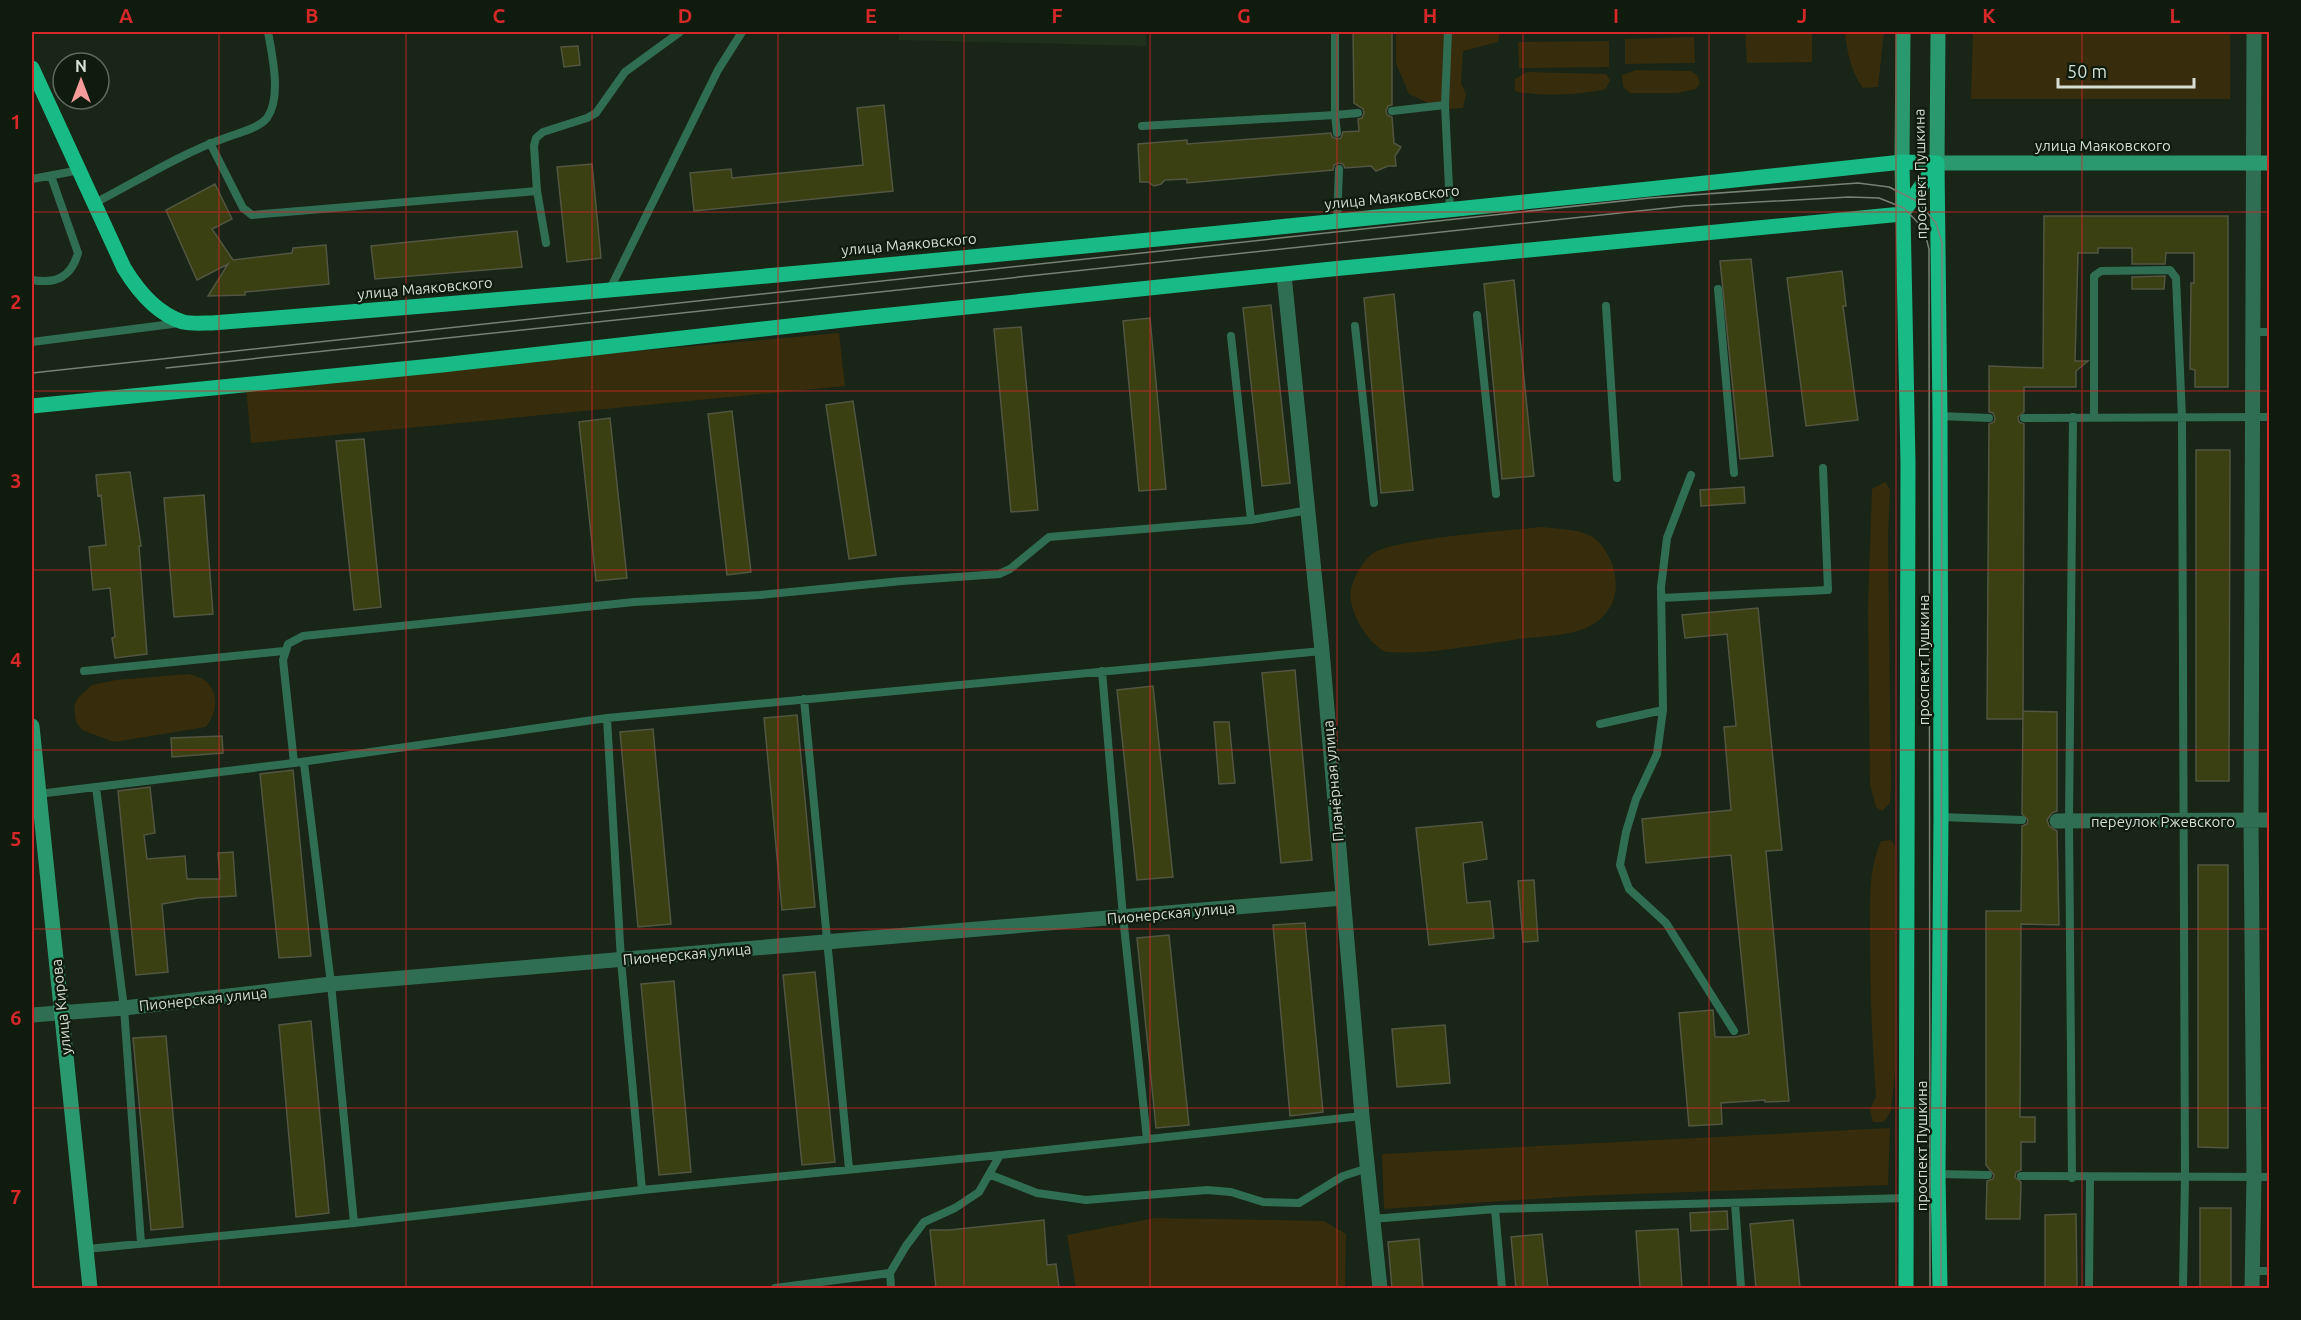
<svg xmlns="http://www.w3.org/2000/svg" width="2301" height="1320" font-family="Ubuntu,sans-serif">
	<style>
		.built { fill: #1f301b }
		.green { fill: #372d0c }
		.building { fill: #3a4011; stroke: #525541; stroke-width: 1.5 }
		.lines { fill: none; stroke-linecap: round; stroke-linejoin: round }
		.lane { stroke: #306e54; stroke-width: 8 }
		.street { stroke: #306e54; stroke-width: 15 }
		.secondary { stroke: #2a9970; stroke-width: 15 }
		.primary { stroke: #18bb86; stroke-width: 15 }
		.tram { stroke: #778175; stroke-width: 1.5 }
		.grid { fill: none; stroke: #d62828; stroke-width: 1.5; stroke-opacity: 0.55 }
		.labels { text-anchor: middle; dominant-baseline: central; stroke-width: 4.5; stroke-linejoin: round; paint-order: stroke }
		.street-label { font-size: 15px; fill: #d7dfd5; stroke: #0f1b0d }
		.neatline { fill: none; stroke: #d62828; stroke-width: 2 }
		.grid-label { font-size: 20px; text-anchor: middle; font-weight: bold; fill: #d62828 }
	</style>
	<rect width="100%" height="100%" fill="#192516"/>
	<path class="built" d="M 899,32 L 1146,32 L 1146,46 L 899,40 Z"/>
	<path class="green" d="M 1396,32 L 1500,32 L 1498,42 L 1463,51 L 1461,83 L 1466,94 L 1463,108 L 1441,109 L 1409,94 L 1396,63 Z
		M 1745,32 L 1812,32 L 1812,62 L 1747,63 Z
		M 1845,32 L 1884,32 L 1878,87 L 1863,88 C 1851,72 1847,52 1845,32 Z
		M 1973,32 L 2230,32 L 2230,99 L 1971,99 Z
		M 1694,37 L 1695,63 L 1625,64 L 1625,39 Z
		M 1609,41 L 1609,67 L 1519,68 L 1518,42 Z
		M 1636,70 L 1690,71 L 1697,75 L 1700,83 L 1696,89 L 1677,93 L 1630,93 L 1623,86 L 1622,75 Z
		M 1527,72 L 1606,74 L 1610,80 L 1606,89 C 1583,95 1538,97 1515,91 L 1515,79 Z
		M 839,333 L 845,386 L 251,443 L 246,386 Z
		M 1885,482 L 1890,489 L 1888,538 L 1891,786 L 1890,803 L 1882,811 L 1876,807 L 1870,785 L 1868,607 L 1872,489 Z
		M 1542,527 C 1575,531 1598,527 1612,564 C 1623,594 1610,621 1578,631 C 1560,636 1538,637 1519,639 C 1494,643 1468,647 1442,650 C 1433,652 1391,654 1384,651 C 1366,642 1347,608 1351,589 C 1354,577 1362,562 1372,554 C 1391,539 1511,530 1542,527 Z
		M 189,674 C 194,676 203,678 207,682 C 220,696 216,714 206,727 L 114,742 L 82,730 L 76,722 L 74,706 L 78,698 L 92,685 L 116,680 Z
		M 1891,840 L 1895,846 L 1895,1072 L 1891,1111 L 1884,1122 L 1873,1122 L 1870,1110 L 1876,1096 C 1872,1043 1870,989 1870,936 C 1870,904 1868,870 1881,841 Z
		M 1890,1128 L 1888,1185 L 1579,1196 L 1384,1209 L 1382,1154 Z
		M 1155,1218 L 1324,1221 L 1346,1234 L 1345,1288 L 1076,1288 L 1067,1235 Z"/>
	<path class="building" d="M 1353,32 L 1392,32 L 1392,105 L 1388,106 L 1386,111 L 1387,115 L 1392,117 L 1394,143 L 1401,147 L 1395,156 L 1396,166 L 1388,166 L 1376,171 L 1371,166 L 1345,168 L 1343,164 L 1339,163 L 1334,165 L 1333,170 L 1187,183 L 1187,179 L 1165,180 L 1161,184 L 1154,186 L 1148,182 L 1140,182 L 1138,144 L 1187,140 L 1187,144 L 1331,133 L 1332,137 L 1337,139 L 1341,138 L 1343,132 L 1359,131 L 1358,119 L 1362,118 L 1364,113 L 1363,109 L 1354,103 Z
		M 578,46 L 580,65 L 564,67 L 561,47 Z
		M 884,105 L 893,191 L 694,211 L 690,173 L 731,169 L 732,178 L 863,165 L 857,108 Z
		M 592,164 L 601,258 L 567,262 L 557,167 Z
		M 215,184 L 232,219 L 212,229 L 233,260 L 292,253 L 293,248 L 326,245 L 329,284 L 245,292 L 245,295 L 208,296 L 228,264 L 197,280 L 166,210 Z
		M 2044,216 L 2228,216 L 2228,387 L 2195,387 L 2195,370 L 2190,369 L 2191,283 L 2194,283 L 2194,253 L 2166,253 L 2165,264 L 2132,264 L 2132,248 L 2098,248 L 2098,253 L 2078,253 L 2075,361 L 2088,361 L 2076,371 L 2076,387 L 2024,387 L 2024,412 L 2018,417 L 2019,422 L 2024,424 L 2023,719 L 1987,719 L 1989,424 L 1994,422 L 1995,418 L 1993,413 L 1989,412 L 1989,366 L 2043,368 Z
		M 517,231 L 522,267 L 375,279 L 371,246 Z
		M 1751,259 L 1773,456 L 1740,459 L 1720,261 Z
		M 1842,271 L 1846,306 L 1843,306 L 1858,420 L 1806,426 L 1787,278 Z
		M 2165,276 L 2164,289 L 2132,289 L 2132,277 Z
		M 1514,280 L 1534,476 L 1502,479 L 1484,284 Z
		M 1394,294 L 1413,490 L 1381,493 L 1364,298 Z
		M 1271,305 L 1290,483 L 1262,486 L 1243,308 Z
		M 1150,318 L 1166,489 L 1139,491 L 1123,321 Z
		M 1021,327 L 1038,510 L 1011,512 L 994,329 Z
		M 853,401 L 876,555 L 849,559 L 826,405 Z
		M 732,411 L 751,572 L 727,575 L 708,414 Z
		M 610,418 L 627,578 L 596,581 L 579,422 Z
		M 364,439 L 381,607 L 354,610 L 336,441 Z
		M 2196,450 L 2230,450 L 2229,781 L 2196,781 Z
		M 130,472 L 141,546 L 139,546 L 147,654 L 115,658 L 112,638 L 115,637 L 110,588 L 93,590 L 89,547 L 106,545 L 101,495 L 98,496 L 96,475 Z
		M 1744,487 L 1745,503 L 1701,506 L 1700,490 Z
		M 204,495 L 213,614 L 174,617 L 164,498 Z
		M 1758,608 L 1782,850 L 1766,851 L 1789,1101 L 1765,1102 L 1765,1100 L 1721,1103 L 1722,1124 L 1689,1126 L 1679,1013 L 1713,1010 L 1715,1037 L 1735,1037 L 1749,1034 L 1731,855 L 1646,863 L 1642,819 L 1731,810 L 1724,727 L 1736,726 L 1727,634 L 1685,638 L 1682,615 Z
		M 1295,670 L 1312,860 L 1281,863 L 1262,673 Z
		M 1153,686 L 1173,877 L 1137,880 L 1117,690 Z
		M 2023,711 L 2057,712 L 2057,811 L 2052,813 L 2047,820 L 2049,826 L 2057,831 L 2059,925 L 2021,924 L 2020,1117 L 2035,1117 L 2035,1142 L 2021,1142 L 2021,1170 L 2016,1172 L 2015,1177 L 2021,1182 L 2020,1219 L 1986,1219 L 1987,1181 L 1993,1179 L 1994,1175 L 1986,1165 L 1986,911 L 2021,911 L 2022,826 L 2027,824 L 2028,820 L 2022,814 Z
		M 797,715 L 815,907 L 782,910 L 764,718 Z
		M 1214,722 L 1229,722 L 1235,783 L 1219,784 Z
		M 653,729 L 671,924 L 638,927 L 620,732 Z
		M 222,736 L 223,753 L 172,757 L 171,738 Z
		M 293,770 L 311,956 L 279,958 L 260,774 Z
		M 150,787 L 155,833 L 144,835 L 147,859 L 185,856 L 187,879 L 220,879 L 218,853 L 233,852 L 236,896 L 198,898 L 162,904 L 168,972 L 136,975 L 118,791 Z
		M 1482,822 L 1487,859 L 1463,863 L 1467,903 L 1490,901 L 1494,938 L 1429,945 L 1416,828 Z
		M 2198,865 L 2228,865 L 2228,1148 L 2198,1147 Z
		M 1534,880 L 1538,941 L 1523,942 L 1518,881 Z
		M 1305,923 L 1323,1112 L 1290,1116 L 1273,925 Z
		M 1169,935 L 1189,1125 L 1156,1128 L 1137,938 Z
		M 815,972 L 835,1162 L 802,1165 L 783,975 Z
		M 674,981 L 691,1172 L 659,1175 L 641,984 Z
		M 311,1021 L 329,1213 L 296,1217 L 279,1025 Z
		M 1445,1025 L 1450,1083 L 1397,1087 L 1392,1029 Z
		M 166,1036 L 183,1227 L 151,1230 L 133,1038 Z
		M 2200,1208 L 2231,1208 L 2231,1288 L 2200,1288 Z
		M 1727,1211 L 1728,1229 L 1691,1231 L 1690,1213 Z
		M 2076,1214 L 2077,1288 L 2045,1288 L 2045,1215 Z
		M 1044,1220 L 1047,1265 L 1056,1264 L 1059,1288 L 936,1288 L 930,1230 L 949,1230 Z
		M 1793,1220 L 1800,1288 L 1756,1288 L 1750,1224 Z
		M 1678,1229 L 1682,1288 L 1640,1288 L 1636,1231 Z
		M 1542,1234 L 1548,1288 L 1516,1288 L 1511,1237 Z
		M 1419,1239 L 1423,1288 L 1392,1288 L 1388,1242 Z"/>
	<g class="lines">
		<path class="lane" d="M 1335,32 L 1335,115 L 1358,113
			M 1448,32 L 1445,105 L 1450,209
			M 1392,111 L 1445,105
			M 1142,126 L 1335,115 L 1337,133
			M 210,143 L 243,208 L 252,215 L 537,191
			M 32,179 L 80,170
			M 93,204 C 136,182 180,154 225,138 C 238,133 258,129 267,118 C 282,97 272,55 268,32
			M 1337,221 L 1339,169
			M 546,243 L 537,191 L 534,146 L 536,138 L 543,132 L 587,118 L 596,113 L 625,72 L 680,32
			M 32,280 C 55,284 71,278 78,253 L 51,176
			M 610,289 L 718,70 L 742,32
			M 1718,289 L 1734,473
			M 1606,306 L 1617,478
			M 1477,315 L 1496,494
			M 1355,326 L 1374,503
			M 2252,332 L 2270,332
			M 1231,336 L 1251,520 L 1309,510
			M 32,342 L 180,323
			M 1940,416 L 1989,418
			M 2094,417 L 2094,276 L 2101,271 L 2170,270 L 2176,278 L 2182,417 L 2185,1177 L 2183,1288
			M 2024,418 L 2270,417
			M 1691,475 L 1667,538 L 1661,587 L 1663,710 L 1657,754 L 1636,799 L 1626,832 L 1620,865 L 1629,889 L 1666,923 L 1734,1031
			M 1661,598 L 1828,590 L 1823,468
			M 84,671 L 284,651
			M 1102,671 L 1123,917 L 1147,1139
			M 804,699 L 849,1169
			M 607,718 L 621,960 L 642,1190
			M 1600,724 L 1663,710
			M 294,763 L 607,718 L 1322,651
			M 304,763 L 331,984 L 354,1223
			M 96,787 L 124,1008 L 141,1243
			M 38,794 L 294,763 L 283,660 L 288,644 L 303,636 L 634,602 L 760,595 L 902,581 L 999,574 L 1010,569 L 1049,537 L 1251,520
			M 1941,817 L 2022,820
			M 1938,1174 L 1988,1175
			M 991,1175 L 1037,1193 L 1086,1200 L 1207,1190 L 1231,1192 L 1263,1202 L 1299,1203 L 1343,1176 L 1368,1168
			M 2021,1176 L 2270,1177
			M 2072,1178 L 2069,821 L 2073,417
			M 1735,1203 L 1741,1288
			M 1495,1209 L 1502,1288
			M 1372,1219 L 1495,1209 L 1907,1198
			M 87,1249 L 354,1223 L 642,1190 L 1000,1155 L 1362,1116
			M 2252,1271 L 2270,1271
			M 775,1288 L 890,1273
			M 891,1288 L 890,1273 L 906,1246 L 924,1222 L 955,1208 L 979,1192 L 1000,1155
			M 2089,1288 L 2090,1177"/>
		<path class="street" d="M 1284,275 L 1322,651 L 1362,1116 L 1380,1288
			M 2057,821 L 2270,820
			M 32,1015 L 124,1008 L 331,984 L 1343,898
			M 2252,1288 L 2254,1177 L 2251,820 L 2254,32"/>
		<path class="secondary" d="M 1938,32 L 1937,163 L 2270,163
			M 1902,162 L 1903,32
			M 32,726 L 90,1288"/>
		<path class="primary" d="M 32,68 L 124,268 C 138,291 157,314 183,322 C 192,324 203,323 212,323 C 776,279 1339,223 1902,162 L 1937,163
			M 1902,162 L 1908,463 L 1906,1288
			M 1937,163 L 1940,416 L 1941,817 L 1938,1174 L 1940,1288
			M 1902,214 L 1937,163
			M 32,406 L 442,365 L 861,318 L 1332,269 L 1902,214"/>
		<path class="tram" d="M 166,368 L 1685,206 L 1849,197 L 1879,198 L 1904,208 L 1924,229 L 1929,249 L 1930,1288
			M 32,373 L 1650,198 L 1858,183 L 1889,187 L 1917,201 L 1936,223 L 1942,243 L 1941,1288"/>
	</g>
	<path class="grid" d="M 219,32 L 219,1288M 406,32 L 406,1288M 592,32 L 592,1288M 778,32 L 778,1288M 964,32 L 964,1288M 1150,32 L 1150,1288M 1337,32 L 1337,1288M 1523,32 L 1523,1288M 1709,32 L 1709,1288M 1896,32 L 1896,1288M 2082,32 L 2082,1288M 32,212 L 2270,212M 32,391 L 2270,391M 32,570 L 2270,570M 32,750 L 2270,750M 32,929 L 2270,929M 32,1108 L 2270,1108"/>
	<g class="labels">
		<g class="street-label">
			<text x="2103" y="145">улица Маяковского</text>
			<text transform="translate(1920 174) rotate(-91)">проспект Пушкина</text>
			<text transform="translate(1392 197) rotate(-6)">улица Маяковского</text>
			<text transform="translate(909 244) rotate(-5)">улица Маяковского</text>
			<text transform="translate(425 288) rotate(-5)">улица Маяковского</text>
			<text transform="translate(1923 660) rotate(-90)">проспект Пушкина</text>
			<text transform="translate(1333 781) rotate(-95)">Планёрная улица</text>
			<text x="2163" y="821">переулок Ржевского</text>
			<text transform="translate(1171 913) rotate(-5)">Пионерская улица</text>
			<text transform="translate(687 954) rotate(-5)">Пионерская улица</text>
			<text transform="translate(203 999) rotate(-6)">Пионерская улица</text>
			<text transform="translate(61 1007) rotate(-96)">улица Кирова</text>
			<text transform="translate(1921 1146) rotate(-90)">проспект Пушкина</text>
		</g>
	</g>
	<rect width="2301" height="1320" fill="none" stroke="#0f1b0d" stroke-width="66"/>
	<g transform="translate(81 81)"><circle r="28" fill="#0f1b0d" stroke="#5f695d" stroke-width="1.5"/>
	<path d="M0-4.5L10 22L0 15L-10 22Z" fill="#f59b9a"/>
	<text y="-9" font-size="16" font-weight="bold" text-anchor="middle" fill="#d7dfd5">N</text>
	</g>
	<path d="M2058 78v9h136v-9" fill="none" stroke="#d7dfd5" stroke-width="3"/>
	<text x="2067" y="78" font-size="18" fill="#d7dfd5" stroke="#0f1b0d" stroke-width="4.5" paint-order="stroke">50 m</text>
	<rect x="33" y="33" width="2235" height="1254" class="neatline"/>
	<g class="grid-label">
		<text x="126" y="23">A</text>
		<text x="312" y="23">B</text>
		<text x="499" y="23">C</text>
		<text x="685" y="23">D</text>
		<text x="871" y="23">E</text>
		<text x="1057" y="23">F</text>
		<text x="1244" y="23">G</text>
		<text x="1430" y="23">H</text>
		<text x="1616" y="23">I</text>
		<text x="1802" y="23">J</text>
		<text x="1989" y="23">K</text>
		<text x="2175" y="23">L</text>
		<text x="16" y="129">1</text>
		<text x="16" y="309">2</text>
		<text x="16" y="488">3</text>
		<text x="16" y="667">4</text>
		<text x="16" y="846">5</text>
		<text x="16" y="1025">6</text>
		<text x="16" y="1204">7</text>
	</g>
</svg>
